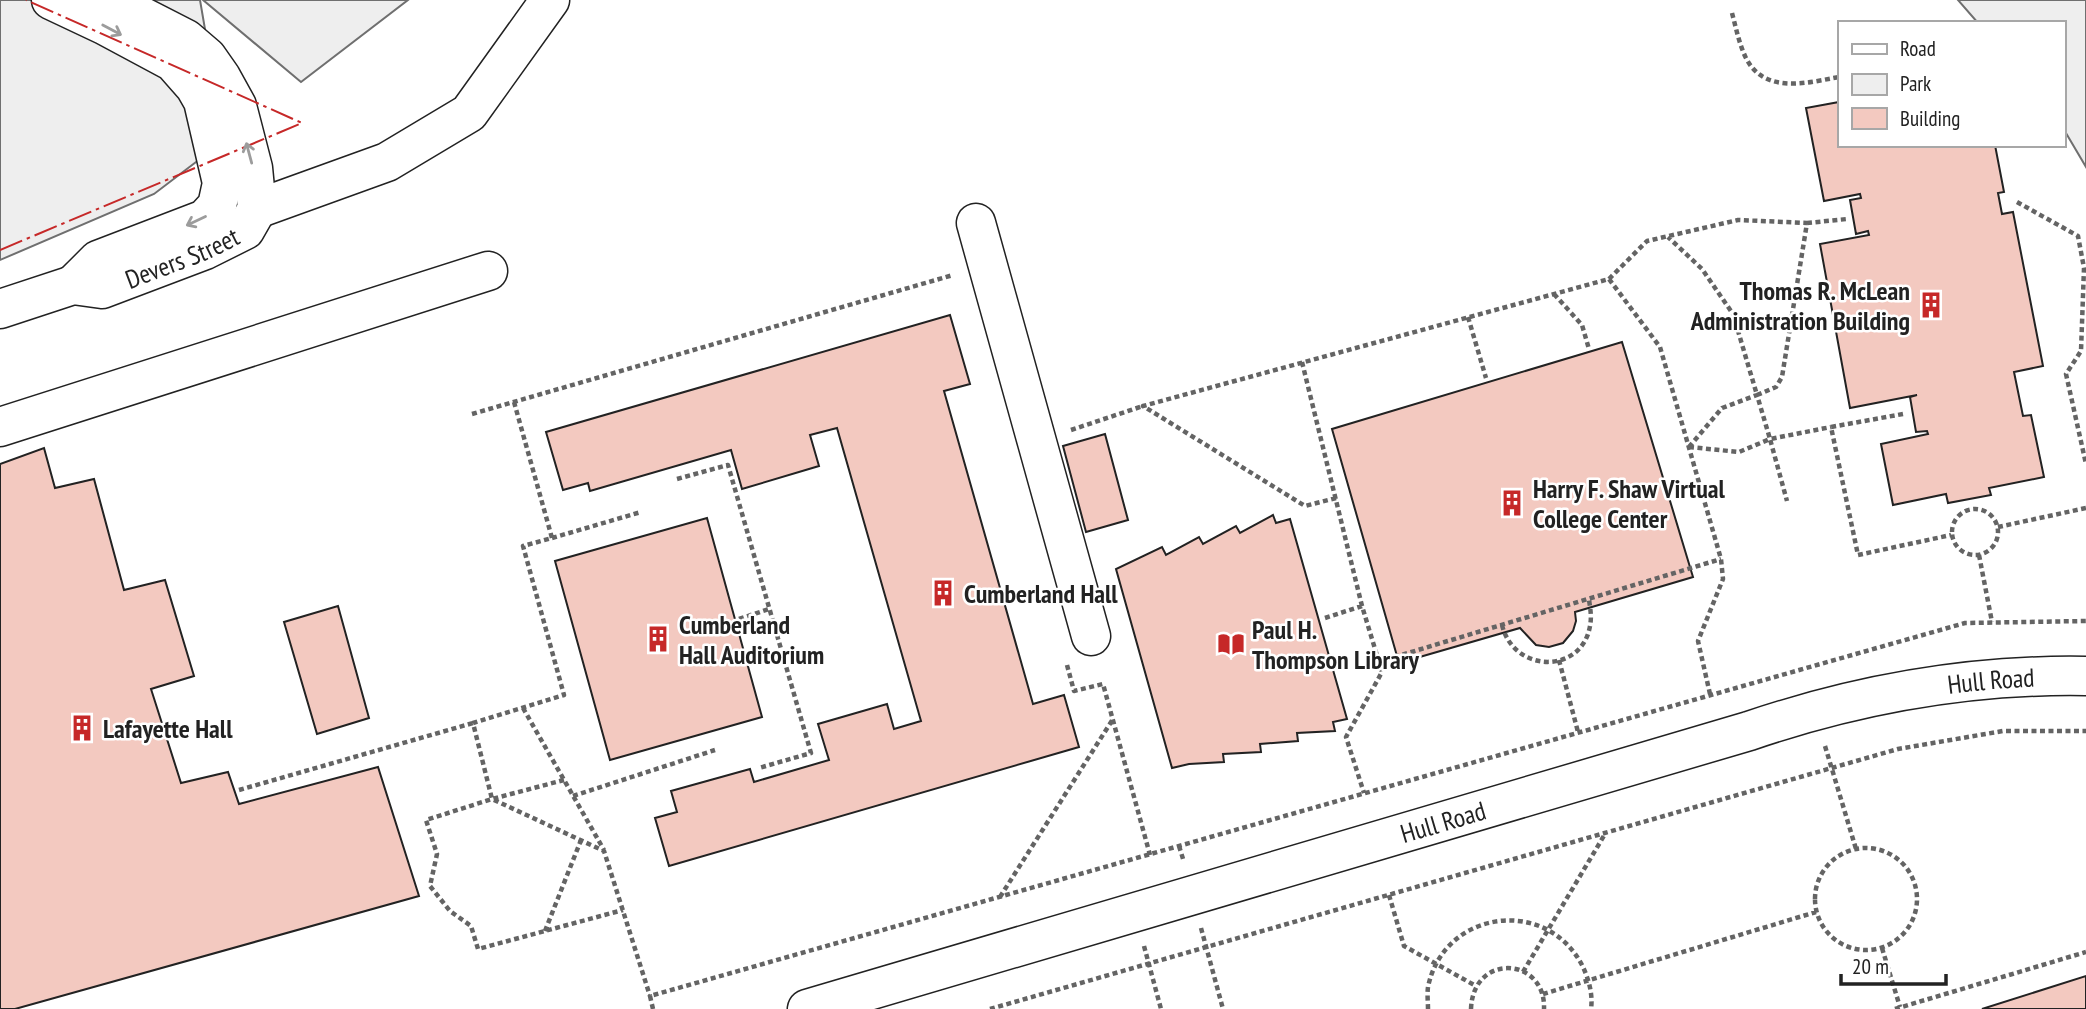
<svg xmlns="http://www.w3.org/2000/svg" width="2086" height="1009" font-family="'PT Sans Narrow',sans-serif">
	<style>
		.green { fill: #eee; stroke: #6f6f6f; stroke-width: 2 }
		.building { fill: #f3c9c0; stroke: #222; stroke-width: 2 }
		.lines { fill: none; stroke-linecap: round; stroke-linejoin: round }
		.minor-casing { stroke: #222; stroke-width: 41 }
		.path { stroke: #646464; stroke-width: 4.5; stroke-dasharray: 5 3.5; stroke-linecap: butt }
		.minor { stroke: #fff; stroke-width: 38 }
		.power { stroke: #c62828; stroke-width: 2; stroke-dasharray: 24 5 3.5 5; stroke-linecap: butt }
		.oneway { stroke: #9c9c9c }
		.labels { text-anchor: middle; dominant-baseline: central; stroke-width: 5; stroke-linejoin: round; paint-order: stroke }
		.street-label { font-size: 26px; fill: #222; stroke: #fff }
		.poi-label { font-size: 26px; font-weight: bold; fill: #222; stroke: #fff; text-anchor: start }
	</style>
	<rect width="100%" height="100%" fill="#fff"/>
	<path class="green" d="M 0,0 L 200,0 L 218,105 L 221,143 L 154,194 L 0,260 Z
		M 203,0 L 408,0 L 301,82 Z
		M 1958,0 L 2086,0 L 2086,167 L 2063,128 L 2063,23 L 1978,23 Z"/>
	<path class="building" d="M 1839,102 L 1839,145 L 1995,145 L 2004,192 L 1998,193 L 2002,214 L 2013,212 L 2043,366 L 2014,372 L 2023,416 L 2031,415 L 2044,477 L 1989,488 L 1991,495 L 1948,503 L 1946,494 L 1893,505 L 1881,444 L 1928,434 L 1927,431 L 1916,432 L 1910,397 L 1917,395 L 1850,408 L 1820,244 L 1869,235 L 1868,231 L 1856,234 L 1850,200 L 1861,198 L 1860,194 L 1824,201 L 1806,108 Z
		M 950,315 L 970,384 L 944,391 L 1033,704 L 1064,695 L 1079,747 L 669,866 L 655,818 L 677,812 L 671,791 L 750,769 L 754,782 L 829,760 L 818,724 L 887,704 L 894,729 L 921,721 L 837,428 L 810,435 L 819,466 L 742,489 L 731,450 L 590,491 L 588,483 L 563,490 L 546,432 Z
		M 1622,342 L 1693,577 L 1575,612 L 1576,621 L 1573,631 L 1563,643 L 1549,647 L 1536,645 L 1520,628 L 1399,663 L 1332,429 Z
		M 1105,434 L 1128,520 L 1086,532 L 1063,446 Z
		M 44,448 L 55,488 L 94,479 L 124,590 L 165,580 L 194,676 L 151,689 L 181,783 L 228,772 L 239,804 L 378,767 L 419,896 L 15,1009 L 0,1009 L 0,464 Z
		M 1273,515 L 1276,523 L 1290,519 L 1347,719 L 1333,722 L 1335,731 L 1297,733 L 1298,741 L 1260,744 L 1261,752 L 1223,754 L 1224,762 L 1189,764 L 1172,768 L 1116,569 L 1162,547 L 1166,555 L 1199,537 L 1203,544 L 1236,526 L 1240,533 Z
		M 707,518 L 762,717 L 610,760 L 555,561 Z
		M 338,606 L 369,718 L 317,734 L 284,622 Z
		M 2086,976 L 2086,1009 L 1982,1009 Z"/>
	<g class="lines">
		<g class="minor-casing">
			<g id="minor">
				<path d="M 51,0 L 104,25 L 173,62 L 195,87 L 203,101 L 222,183 L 217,206 L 205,219 L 98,260 L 73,285"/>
				<path d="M 257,209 L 387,162 L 469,113 L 550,0"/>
				<path d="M 976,223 L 1091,636"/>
				<path id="s1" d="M 0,309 L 73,285 L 102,289 L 205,250 L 245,230 L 257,209 L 253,168 L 237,106 L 221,77 L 207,57 L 186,39 L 110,0"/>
				<path d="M 0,427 L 488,271"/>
				<path id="s2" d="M 807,1009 L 1749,731 C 1858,694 1971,674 2086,676"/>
			</g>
		</g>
		<path class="path" d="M 1732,13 C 1736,28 1739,43 1745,56 C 1763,95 1806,83 1839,77
			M 2017,202 L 2078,236 L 2084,268 L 2081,351 L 2066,374 L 2086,464
			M 1807,223 L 1847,219
			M 1609,279 L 1647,241 L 1738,220 L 1807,223 L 1782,377 L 1776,387 L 1757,395 L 1733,314 L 1702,269 L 1668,237
			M 1554,294 L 1582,325 L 1589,349
			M 1468,317 L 1486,378
			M 1302,362 L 1362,606 L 1382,672 L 1346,737 L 1364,793
			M 514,402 L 552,538 L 523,546 L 564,695 L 473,723 L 492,799 L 604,851 L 650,996
			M 472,414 L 953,275
			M 1903,414 L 1831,427 L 1858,555 L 1951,535
			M 1071,430 L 1143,406
			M 1689,447 L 1722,408 L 1757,395 L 1770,439 L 1831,427
			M 1689,447 L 1739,452 L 1770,439 L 1787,501
			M 677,479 L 728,465 L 811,753 L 759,768
			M 1336,498 L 1305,506 L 1143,406 L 1609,279 L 1660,347 L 1721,559 L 1723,579 L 1698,641 L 1710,694
			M1952 532a23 23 0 1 1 46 0a23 23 0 1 1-46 0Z
			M 1998,527 L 2086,508
			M 552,538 L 641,512
			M 1979,555 L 1992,622
			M 1325,618 L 1362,606
			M 739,619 L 769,609
			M 1502,625 C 1514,674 1582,674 1590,626 C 1592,616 1590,608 1589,599
			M 1559,660 L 1578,732
			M 1378,662 L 1721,559
			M 1067,665 L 1074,691 L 1103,684 L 1150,855
			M 523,708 L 604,850
			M 1825,746 L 1856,849
			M 564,780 L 492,799 L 426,820 L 437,854 L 430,886 L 450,911 L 471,926 L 478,949 L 623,910
			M 239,790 L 473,723
			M 573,796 L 715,750
			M 1179,846 L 1184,862
			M1815 899a51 51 0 1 1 102 0a51 51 0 1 1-102 0Z
			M 1389,895 L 1404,946 L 1476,986
			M 1000,897 L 1113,719
			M 1201,928 L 1223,1009
			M 545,931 L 581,840
			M 1144,946 L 1161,1009
			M 1882,948 L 1900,1007
			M 1523,972 L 1605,834
			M 1543,994 L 1816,912
			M 653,1009 L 650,996 L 1965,623 L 2086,621
			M 990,1009 L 1898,749 L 2003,731 L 2086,731
			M 1428,1009 C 1428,1002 1427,994 1428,987 C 1444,909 1548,896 1583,967 C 1589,980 1593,995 1591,1009
			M 1471,1009 C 1473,952 1546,957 1544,1009
			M 1895,1009 L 2086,952"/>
		<use href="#minor" class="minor"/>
		<path class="power" d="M 0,250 L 302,123 L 26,0"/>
	</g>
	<defs><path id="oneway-shaft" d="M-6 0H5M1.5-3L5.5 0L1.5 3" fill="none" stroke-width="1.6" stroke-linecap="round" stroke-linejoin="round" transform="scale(1.75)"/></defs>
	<g class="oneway">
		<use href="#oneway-shaft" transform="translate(112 30) rotate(28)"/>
		<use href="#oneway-shaft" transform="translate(249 153) rotate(-105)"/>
		<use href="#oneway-shaft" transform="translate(196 221) rotate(155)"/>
	</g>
	<defs>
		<g id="building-bare" transform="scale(2.1)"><path d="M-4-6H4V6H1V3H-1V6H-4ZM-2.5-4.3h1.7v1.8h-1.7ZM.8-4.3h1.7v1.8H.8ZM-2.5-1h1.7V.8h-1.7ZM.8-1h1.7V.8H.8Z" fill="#c62828" stroke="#fff" stroke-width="2.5" paint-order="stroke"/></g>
		<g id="library-bare" transform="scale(2.1)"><path d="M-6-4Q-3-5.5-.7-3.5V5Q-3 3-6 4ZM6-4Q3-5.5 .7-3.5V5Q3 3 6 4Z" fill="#c62828" stroke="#fff" stroke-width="2.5" paint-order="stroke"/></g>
	</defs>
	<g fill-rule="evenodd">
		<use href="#building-bare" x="1931" y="305"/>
		<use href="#building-bare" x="1512" y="503"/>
		<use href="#building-bare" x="943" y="593"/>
		<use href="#building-bare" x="658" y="639"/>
		<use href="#library-bare" x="1231" y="644"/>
		<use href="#building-bare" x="82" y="728"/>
	</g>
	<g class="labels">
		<g class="street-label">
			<text stroke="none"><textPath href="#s1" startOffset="192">Devers Street</textPath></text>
			<text stroke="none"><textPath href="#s2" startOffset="1230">Hull Road</textPath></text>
			<text stroke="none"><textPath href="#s2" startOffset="663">Hull Road</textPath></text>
		</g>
		<g class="poi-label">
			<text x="1910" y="290" text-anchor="end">Thomas R. McLean<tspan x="1910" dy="30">Administration Building</tspan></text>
			<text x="1533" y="488">Harry F. Shaw Virtual<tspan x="1533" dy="30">College Center</tspan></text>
			<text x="964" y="593">Cumberland Hall</text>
			<text x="679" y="624">Cumberland<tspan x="679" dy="30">Hall Auditorium</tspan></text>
			<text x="1252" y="629">Paul H.<tspan x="1252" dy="30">Thompson Library</tspan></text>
			<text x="103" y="728">Lafayette Hall</text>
		</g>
	</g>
	<rect x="1838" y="21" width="228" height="126" fill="#ffffff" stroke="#a7a7a7" stroke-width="2"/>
	<rect x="1852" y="44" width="35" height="10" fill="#ffffff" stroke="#a7a7a7" stroke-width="2"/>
	<text x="1900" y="56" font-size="21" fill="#222222">Road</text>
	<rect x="1852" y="74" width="35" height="21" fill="#eeeeee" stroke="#a7a7a7" stroke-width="2"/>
	<text x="1900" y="91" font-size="21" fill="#222222">Park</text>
	<rect x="1852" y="108" width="35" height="21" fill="#f3c9c0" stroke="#a7a7a7" stroke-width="2"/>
	<text x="1900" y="126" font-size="21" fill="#222222">Building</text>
	<path d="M1841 974v10h105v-10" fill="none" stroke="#222222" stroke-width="3.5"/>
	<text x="1852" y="974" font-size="21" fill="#222222" stroke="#ffffff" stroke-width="5" paint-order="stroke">20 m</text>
</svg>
